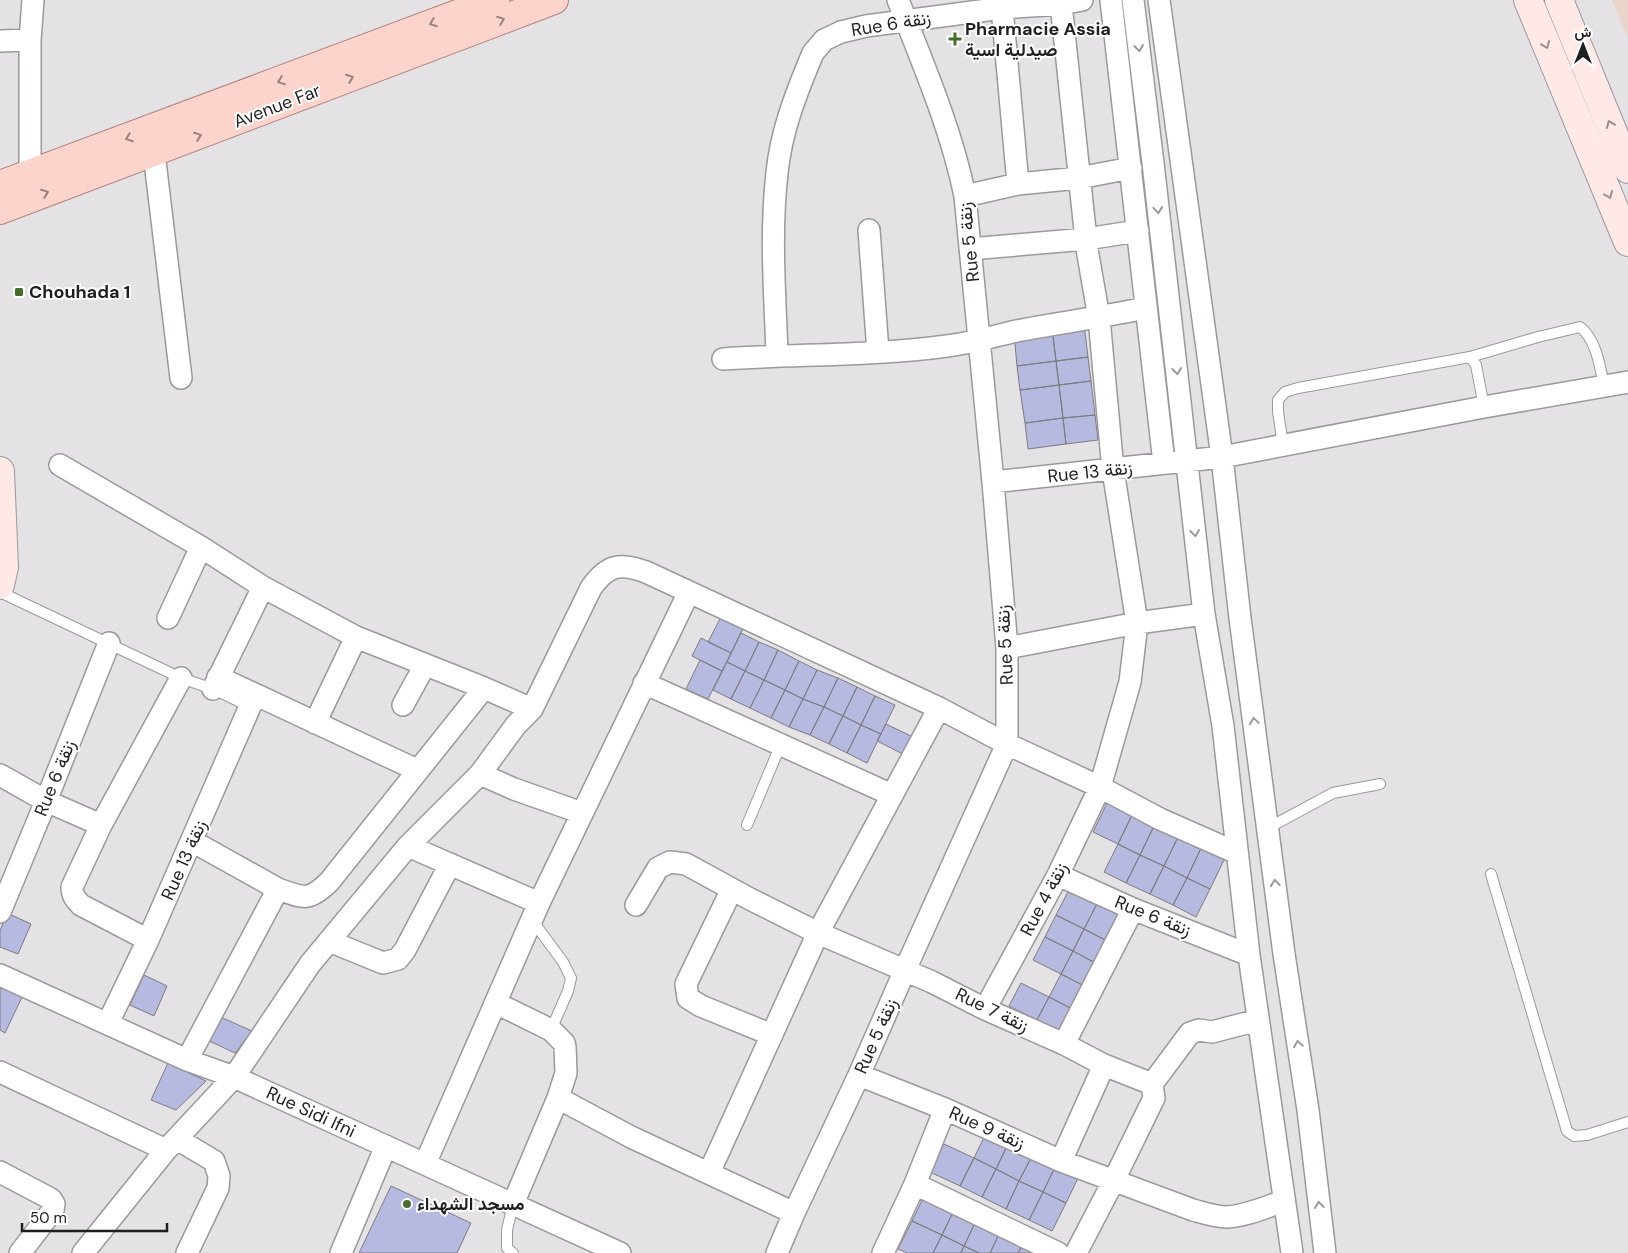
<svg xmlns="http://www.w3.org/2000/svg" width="1628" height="1253" font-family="'DM Sans',Vazirmatn,sans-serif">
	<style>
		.commercial { fill: #ebd4c9 }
		.building { fill: #b6b9e0; stroke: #7c7c7f }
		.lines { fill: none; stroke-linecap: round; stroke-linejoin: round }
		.lane-casing { stroke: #9a999b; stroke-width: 12 }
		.street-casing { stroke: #9a999b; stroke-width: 24 }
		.secondary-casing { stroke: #9a999b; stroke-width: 30 }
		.primary-casing { stroke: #af827a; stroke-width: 30 }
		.lane { stroke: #fff; stroke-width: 10 }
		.street { stroke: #fff; stroke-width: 21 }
		.secondary { stroke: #fee9e6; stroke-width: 28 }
		.primary { stroke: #fdd4cc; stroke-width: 28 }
		.oneway { stroke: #99837f }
		.oneway2 { stroke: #9a8e8d }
		.oneway3 { stroke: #9a9a9b }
		.poi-dot { fill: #466e2a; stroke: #fff; stroke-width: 2 }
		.labels { text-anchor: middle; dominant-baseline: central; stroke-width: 4; stroke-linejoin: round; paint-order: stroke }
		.street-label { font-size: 18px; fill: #1f1f20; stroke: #fff }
		.poi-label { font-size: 18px; font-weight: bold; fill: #1f1f20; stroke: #fff; text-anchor: start }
	</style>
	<rect width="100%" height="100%" fill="#e4e2e5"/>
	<path class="commercial" d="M 1612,0 L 1628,0 L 1628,38 Z"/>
	<path class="building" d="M 1084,324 L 1088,357 L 1056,361 L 1052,328 Z
		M 1052,328 L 1056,361 L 1017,366 L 1014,333 Z
		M 1088,357 L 1091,381 L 1059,385 L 1056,361 Z
		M 1056,361 L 1059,385 L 1020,390 L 1017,366 Z
		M 1091,381 L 1095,415 L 1063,418 L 1059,385 Z
		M 1059,385 L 1063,418 L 1025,423 L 1020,390 Z
		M 1095,415 L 1098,440 L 1066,444 L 1063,418 Z
		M 1063,418 L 1066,444 L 1028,449 L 1025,423 Z
		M 722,615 L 744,626 L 731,653 L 708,642 Z
		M 741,633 L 759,642 L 745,671 L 727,662 Z
		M 701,638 L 731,653 L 722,671 L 692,656 Z
		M 759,642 L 778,650 L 764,680 L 745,671 Z
		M 778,650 L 799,661 L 785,690 L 764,680 Z
		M 700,660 L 722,671 L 708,699 L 686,689 Z
		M 799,661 L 817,670 L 803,699 L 785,690 Z
		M 727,662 L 745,671 L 731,699 L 713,690 Z
		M 817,670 L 838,678 L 824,707 L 803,699 Z
		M 745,671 L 764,680 L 750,708 L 731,699 Z
		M 838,678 L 857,687 L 843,716 L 824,707 Z
		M 764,680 L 785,690 L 771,718 L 750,708 Z
		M 857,687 L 875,696 L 861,725 L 843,716 Z
		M 785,690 L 803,699 L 789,727 L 771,718 Z
		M 875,696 L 895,705 L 881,734 L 861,725 Z
		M 803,699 L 824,707 L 810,735 L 789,727 Z
		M 824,707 L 843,716 L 829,744 L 810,735 Z
		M 843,716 L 861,725 L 847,753 L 829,744 Z
		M 886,724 L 913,737 L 905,755 L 877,741 Z
		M 861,725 L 881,734 L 867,763 L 847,753 Z
		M 1107,803 L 1132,815 L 1118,844 L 1093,832 Z
		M 1132,815 L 1154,826 L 1140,855 L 1118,844 Z
		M 1154,826 L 1178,837 L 1164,866 L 1140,855 Z
		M 1178,837 L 1201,848 L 1187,878 L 1164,866 Z
		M 1118,844 L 1140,855 L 1126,883 L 1104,872 Z
		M 1201,848 L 1224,860 L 1210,889 L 1187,878 Z
		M 1140,855 L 1164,866 L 1150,894 L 1126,883 Z
		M 1164,866 L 1187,878 L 1173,905 L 1150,894 Z
		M 1187,878 L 1210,889 L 1196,917 L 1173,905 Z
		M 1071,886 L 1099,900 L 1084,929 L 1056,915 Z
		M 1099,900 L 1128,915 L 1113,944 L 1084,929 Z
		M 7,913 L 31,924 L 18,954 L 0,947 L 0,931 Z
		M 1056,915 L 1084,929 L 1073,951 L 1045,937 Z
		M 1084,929 L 1113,944 L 1101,966 L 1073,951 Z
		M 1045,937 L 1073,951 L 1061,974 L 1033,960 Z
		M 1073,951 L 1101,966 L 1090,989 L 1061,974 Z
		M 1061,974 L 1090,989 L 1078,1012 L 1049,997 Z
		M 144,975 L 167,986 L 154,1016 L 130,1005 Z
		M 1021,983 L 1049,997 L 1037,1020 L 1009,1006 Z
		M 2,986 L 23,995 L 5,1033 L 0,1030 L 0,990 Z
		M 1049,997 L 1078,1012 L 1066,1035 L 1037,1020 Z
		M 216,1015 L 252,1031 L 235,1053 L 205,1039 Z
		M 168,1063 L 206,1081 L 176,1110 L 151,1100 Z
		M 988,1129 L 1010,1140 L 996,1169 L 974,1158 Z
		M 1010,1140 L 1034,1152 L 1019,1181 L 996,1169 Z
		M 944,1144 L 974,1158 L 960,1186 L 930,1172 Z
		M 1034,1152 L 1057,1163 L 1043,1192 L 1019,1181 Z
		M 974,1158 L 996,1169 L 982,1197 L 960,1186 Z
		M 1057,1163 L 1080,1174 L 1066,1203 L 1043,1192 Z
		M 996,1169 L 1019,1181 L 1006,1209 L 982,1197 Z
		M 1019,1181 L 1043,1192 L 1029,1220 L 1006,1209 Z
		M 391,1186 L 471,1223 L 457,1253 L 359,1253 Z
		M 926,1192 L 956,1206 L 942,1235 L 912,1221 Z
		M 1043,1192 L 1066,1203 L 1052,1231 L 1029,1220 Z
		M 956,1206 L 978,1217 L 964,1246 L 942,1235 Z
		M 978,1217 L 1002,1228 L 990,1253 L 979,1253 L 964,1246 Z
		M 912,1221 L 942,1235 L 933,1253 L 907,1253 L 898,1249 Z
		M 1002,1228 L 1025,1240 L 1018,1253 L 990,1253 Z
		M 942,1235 L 964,1246 L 961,1253 L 933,1253 Z
		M 1025,1240 L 1047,1253 L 1018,1253 Z
		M 964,1246 L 979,1253 L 961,1253 Z"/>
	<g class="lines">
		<g class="lane-casing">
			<path id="lane" d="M 1470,357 L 1538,337 L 1580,327 C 1596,339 1600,366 1604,386
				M 1283,445 L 1278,412 L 1278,400 L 1285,392 L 1298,388 L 1470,357 L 1476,365 L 1484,407
				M 0,592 L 181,678 L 213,689 L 251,707
				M 747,825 L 781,744
				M 1268,828 L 1333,793 L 1380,784
				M 1491,874 L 1567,1131 L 1574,1136 L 1587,1135 L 1628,1122
				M 532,920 L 563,962 L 571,978 L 568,991 L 551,1030
				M 513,1204 L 507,1230 L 507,1248 L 513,1253"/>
		</g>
		<g class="street-casing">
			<path id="street" d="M 1111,0 L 1164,463
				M 1133,0 L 1153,163 L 1204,614 L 1223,726 L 1249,955 L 1292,1253
				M 1159,0 L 1222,457 L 1240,618 L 1284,954 L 1308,1110 L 1325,1253
				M 1061,4 L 1082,0
				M 1002,8 L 1018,184
				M 0,41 L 30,40
				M 154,153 L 181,378
				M 30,175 L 30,40 L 33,0
				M 965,196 L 1018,184 L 1079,178 L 1131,168
				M 869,230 L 878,352
				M 970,249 L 1086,239 L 1138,231
				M 777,355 C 775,295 770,233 777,173 C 781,131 797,91 813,53 L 824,40 L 841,32 L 866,26 L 1002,8 L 1061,4 L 1087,249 L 1099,318 L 1113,470 L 1137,623 L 1130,682 L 1100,787 L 1058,875 L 985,1009
				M 723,359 C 797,354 873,356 947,346 C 973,343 997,335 1022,330 C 1063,322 1104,317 1145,308
				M 60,465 L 201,547 L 263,587 L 356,637 L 484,688 L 532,709
				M 993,482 L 1222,457 L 1484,407 L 1628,382
				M 168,618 L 201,547
				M 1007,648 L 1137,623 L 1204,614
				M 218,677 L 417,770
				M 644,683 L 892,795
				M 213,689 L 263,587
				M 403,705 L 425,665
				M 315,723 L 356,637
				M 480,774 L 514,789 L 582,813
				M 0,775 L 46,801 L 101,825
				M 192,841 L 278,889
				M 408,846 L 539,903
				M 1058,875 L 1133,909 L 1249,955
				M 732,889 L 686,984 L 688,998 L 701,1006 L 772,1035
				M 636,905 L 658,868 L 670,862 L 686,864 L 750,899 L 818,933 L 932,982 L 985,1009 L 1064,1044 L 1104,1065 L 1152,1084 L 1154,1098 L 1114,1180 L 1076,1253
				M 0,912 L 46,801 L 109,643
				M 148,940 L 81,905 C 75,899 72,895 72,887 L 101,825 L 181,678
				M 329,941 L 383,963 L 398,959 L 405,950 L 450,864
				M 0,975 L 187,1060 L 234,1077 L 620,1253
				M 496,1003 L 551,1030 L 564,1043 L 565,1047 L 566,1073 L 558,1098 L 513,1204
				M 108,1023 L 148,940 L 255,695
				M 1064,1044 L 1133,909
				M 187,1060 L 278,889 C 304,898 308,902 329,882 L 484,688
				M 0,1072 L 166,1150
				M 859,1075 L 945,1109 L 1061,1161 L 1193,1210 C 1204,1213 1215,1217 1227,1217 C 1246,1216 1266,1207 1284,1201
				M 1152,1084 L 1190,1033 L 1199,1030 L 1212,1032 L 1258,1020
				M 558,1098 L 631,1137 L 794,1213
				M 177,1139 L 214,1161 L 219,1176 L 218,1188 L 187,1253
				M 1061,1161 L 1104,1065
				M 425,1164 L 539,903 L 689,592
				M 0,1172 L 51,1199 L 54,1204 L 53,1210 L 20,1253
				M 709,1173 L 818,933 L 939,708
				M 915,1184 L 1058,1253
				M 83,1253 L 166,1150 L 234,1077 L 310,964 L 408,846 L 480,774 L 516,725 L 532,709 L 591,588 C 607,565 620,562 646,572 L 939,708 L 1007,744 L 1100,787 L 1160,819 L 1237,853
				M 341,1253 L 386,1146
				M 777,1253 L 794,1213 L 859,1075 L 905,970 L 1007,744 L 1007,648 L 993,482 L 965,196 C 951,128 923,64 898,0
				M 883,1253 L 915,1184 L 945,1109"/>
		</g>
		<g class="secondary-casing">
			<path id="secondary" d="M 1528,0 L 1628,242
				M 1559,0 L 1628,169
				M 0,471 L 4,567 L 0,585"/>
		</g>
		<g class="primary-casing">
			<path id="primary" d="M 0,185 L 495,0
				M 0,210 L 554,0"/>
		</g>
		<use href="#lane" class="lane"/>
		<use href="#street" class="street"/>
		<use href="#secondary" class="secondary"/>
		<use href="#primary" class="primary"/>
	</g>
	<defs><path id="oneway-chevron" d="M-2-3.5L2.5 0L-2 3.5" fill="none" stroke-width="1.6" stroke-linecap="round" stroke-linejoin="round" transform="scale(1.25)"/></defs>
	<g class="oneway">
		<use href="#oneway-chevron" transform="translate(501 20) rotate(-21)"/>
		<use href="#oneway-chevron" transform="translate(433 23) rotate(159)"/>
		<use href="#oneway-chevron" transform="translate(350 78) rotate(-21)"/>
		<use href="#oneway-chevron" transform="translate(281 81) rotate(159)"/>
		<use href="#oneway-chevron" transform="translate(198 136) rotate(-21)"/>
		<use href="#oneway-chevron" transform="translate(129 138) rotate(159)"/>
		<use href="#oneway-chevron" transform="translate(45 193) rotate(-21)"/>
	</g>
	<g class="oneway2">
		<use href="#oneway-chevron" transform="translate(1546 45) rotate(68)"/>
		<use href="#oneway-chevron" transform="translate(1610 124) rotate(-113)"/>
		<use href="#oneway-chevron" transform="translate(1609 195) rotate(67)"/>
	</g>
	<g class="oneway3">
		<use href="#oneway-chevron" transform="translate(1139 48) rotate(83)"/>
		<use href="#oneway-chevron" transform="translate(1158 210) rotate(85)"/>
		<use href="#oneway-chevron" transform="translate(1177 371) rotate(84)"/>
		<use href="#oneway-chevron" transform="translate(1195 533) rotate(83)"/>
		<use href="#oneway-chevron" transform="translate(1254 721) rotate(-98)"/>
		<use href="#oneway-chevron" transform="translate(1275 883) rotate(-97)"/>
		<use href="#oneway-chevron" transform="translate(1298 1044) rotate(-99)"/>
		<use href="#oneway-chevron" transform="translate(1319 1205) rotate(-97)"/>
	</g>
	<g class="poi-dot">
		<path d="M952.5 31.5h5v5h5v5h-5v5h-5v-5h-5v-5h5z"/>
		<rect x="14" y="287" width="10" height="10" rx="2.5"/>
		<circle cx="407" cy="1204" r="5"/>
	</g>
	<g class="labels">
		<g class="street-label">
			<text transform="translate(891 24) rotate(-9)">Rue 6 زنقة</text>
			<text transform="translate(277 106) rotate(-21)">Avenue Far</text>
			<text transform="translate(969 242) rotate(-96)">Rue 5 زنقة</text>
			<text transform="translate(1090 472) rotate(-6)">Rue 13 زنقة</text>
			<text transform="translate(1005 645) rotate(-93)">Rue 5 زنقة</text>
			<text transform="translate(55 778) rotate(-68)">Rue 6 زنقة</text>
			<text transform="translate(184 860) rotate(-66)">Rue 13 زنقة</text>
			<text transform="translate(1044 899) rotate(-62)">Rue 4 زنقة</text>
			<text transform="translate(1153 916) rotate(22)">Rue 6 زنقة</text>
			<text transform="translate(992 1010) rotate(26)">Rue 7 زنقة</text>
			<text transform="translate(876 1036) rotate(-66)">Rue 5 زنقة</text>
			<text transform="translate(311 1112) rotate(25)">Rue Sidi Ifni</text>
			<text transform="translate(987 1128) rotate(24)">Rue 9 زنقة</text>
		</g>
		<g class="poi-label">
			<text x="965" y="29">Pharmacie Assia<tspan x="965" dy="21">صيدلية اسية</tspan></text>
			<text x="29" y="292">Chouhada 1</text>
			<text x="417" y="1204">مسجد الشهداء</text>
		</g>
	</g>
	<g transform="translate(1583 45)" stroke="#ffffff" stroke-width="4" paint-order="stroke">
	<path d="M0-4L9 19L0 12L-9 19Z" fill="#1f1f20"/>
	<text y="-8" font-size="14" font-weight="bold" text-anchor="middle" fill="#1f1f20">ش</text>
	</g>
	<path d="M22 1223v8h145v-8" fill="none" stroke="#1f1f20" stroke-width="2.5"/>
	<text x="30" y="1223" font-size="15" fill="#1f1f20" stroke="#ffffff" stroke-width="4" paint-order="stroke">50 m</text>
</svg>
